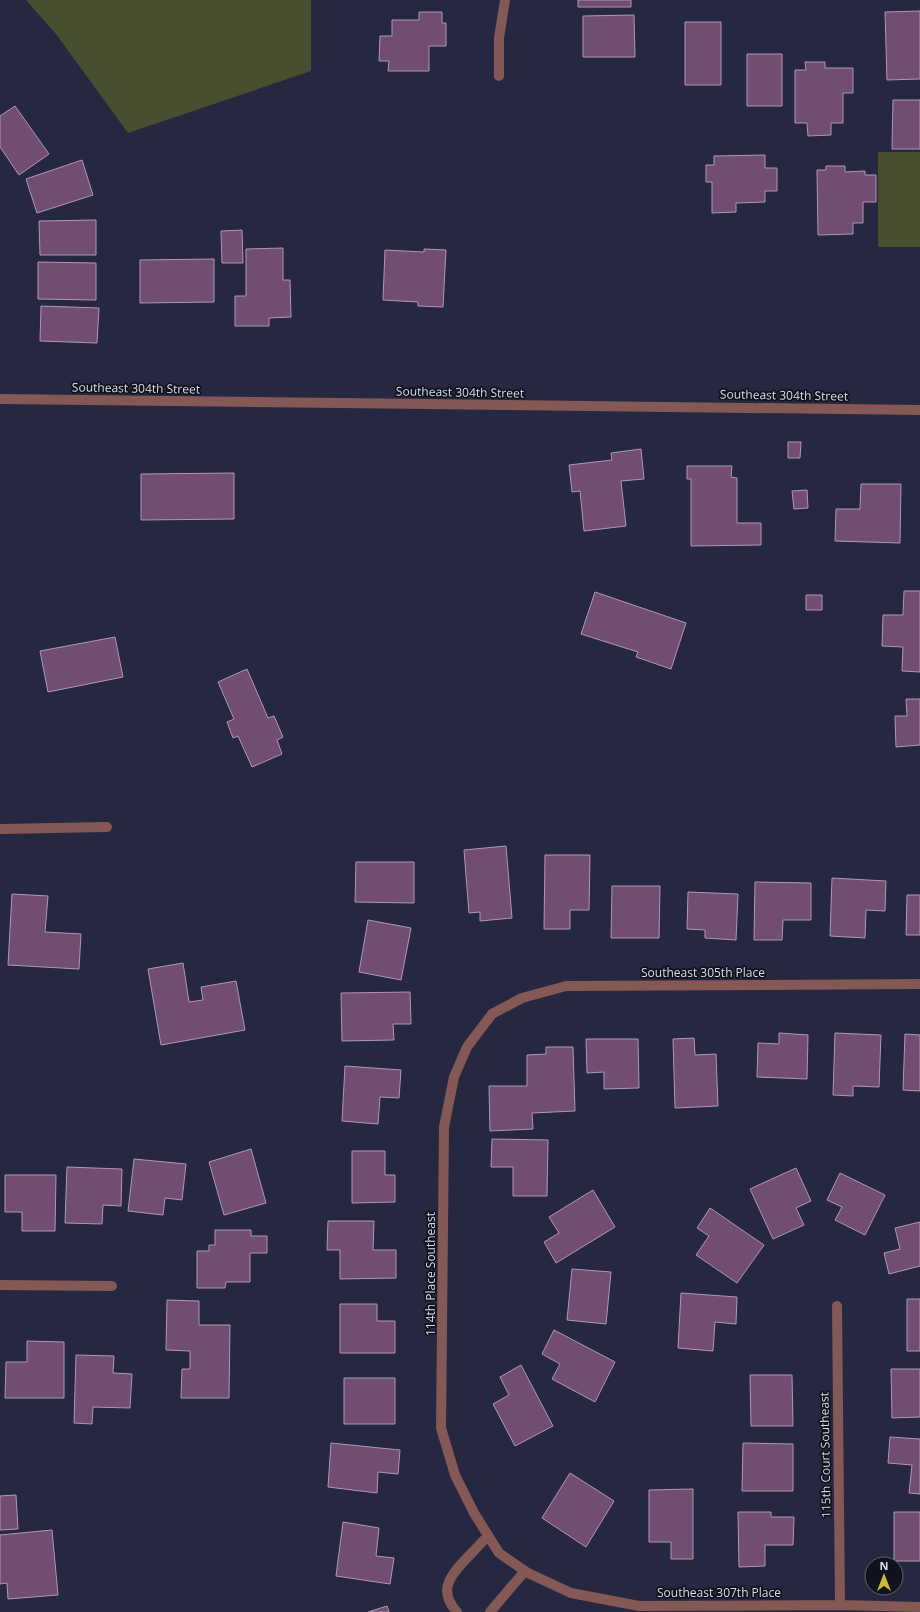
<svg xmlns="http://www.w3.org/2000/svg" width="920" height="1612" font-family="'Open Sans',sans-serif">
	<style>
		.green { fill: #484f2f }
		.building { fill: #714d6f; stroke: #b198b0 }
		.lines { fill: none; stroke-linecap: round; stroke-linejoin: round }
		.minor { stroke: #845854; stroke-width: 10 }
		.tertiary { stroke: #845854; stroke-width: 10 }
		.labels { text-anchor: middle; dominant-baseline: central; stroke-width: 3.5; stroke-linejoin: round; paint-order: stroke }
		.street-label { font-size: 12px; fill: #d9dcec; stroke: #10121c }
	</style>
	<rect width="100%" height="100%" fill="#252840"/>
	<path class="green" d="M 26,0 L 311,0 L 311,71 L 128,133 L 56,34 Z
		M 878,152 L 920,152 L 920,247 L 878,247 Z"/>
	<path class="building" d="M 578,0 L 631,0 L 631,7 L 578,7 Z
		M 920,11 L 920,79 L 887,80 L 885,12 Z
		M 419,12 L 442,12 L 442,23 L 446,23 L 446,46 L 429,46 L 429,71 L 388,71 L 389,61 L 379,61 L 380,36 L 392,36 L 392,20 L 419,20 Z
		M 634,15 L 635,57 L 583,57 L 583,16 Z
		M 685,22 L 721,22 L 721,85 L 685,85 Z
		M 747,54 L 782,54 L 782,106 L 747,106 Z
		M 805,62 L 825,62 L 825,68 L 853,68 L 853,93 L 843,93 L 843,123 L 831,123 L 831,135 L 808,136 L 807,123 L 795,123 L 795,70 L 806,70 Z
		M 893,100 L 920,100 L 920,149 L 892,149 Z
		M 15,106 L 49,154 L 19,175 L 0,147 L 0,116 Z
		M 765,155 L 765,168 L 777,168 L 777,191 L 765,191 L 765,202 L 736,203 L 736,212 L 712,213 L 712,182 L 706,182 L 706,165 L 714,165 L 714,156 Z
		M 82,160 L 93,195 L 37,213 L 26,179 Z
		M 826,166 L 845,166 L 845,172 L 865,171 L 865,175 L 876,175 L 876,202 L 863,202 L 863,223 L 853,223 L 853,234 L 818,235 L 817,170 L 826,170 Z
		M 96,220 L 96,255 L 40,255 L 39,221 Z
		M 242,230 L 243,263 L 222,263 L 221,231 Z
		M 283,248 L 283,280 L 290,280 L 291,317 L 269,318 L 269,326 L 235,326 L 235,296 L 246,296 L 246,249 Z
		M 424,249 L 446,250 L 443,307 L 418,306 L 418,302 L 383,300 L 385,250 L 424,252 Z
		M 214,259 L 214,302 L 140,303 L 140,260 Z
		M 38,262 L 96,263 L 96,300 L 38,299 Z
		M 41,306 L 99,308 L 97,343 L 40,341 Z
		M 788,442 L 801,442 L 800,458 L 788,458 Z
		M 641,449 L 644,479 L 621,481 L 626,526 L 584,531 L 580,491 L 572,492 L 569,465 L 612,460 L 611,453 Z
		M 687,466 L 732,466 L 731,477 L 737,478 L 737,523 L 761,523 L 761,545 L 691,546 L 691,479 L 687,479 Z
		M 234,473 L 234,519 L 141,520 L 141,474 Z
		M 861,484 L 901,484 L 900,543 L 835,541 L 836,509 L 860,509 Z
		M 807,490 L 808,508 L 794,509 L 792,491 Z
		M 904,591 L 920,591 L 920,672 L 902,671 L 903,647 L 882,646 L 883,615 L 903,615 Z
		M 595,592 L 686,623 L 671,669 L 636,657 L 638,652 L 581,634 Z
		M 806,595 L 822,595 L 822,610 L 806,610 Z
		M 115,637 L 123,677 L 48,692 L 40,651 Z
		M 247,669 L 268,718 L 274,716 L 283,737 L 277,740 L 282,754 L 252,767 L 238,736 L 233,738 L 227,722 L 234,719 L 218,682 Z
		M 906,699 L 920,699 L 920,745 L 896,747 L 895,716 L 907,716 Z
		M 506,846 L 512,918 L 480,921 L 480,912 L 469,913 L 464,850 Z
		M 545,855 L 590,855 L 589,910 L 570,910 L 570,929 L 544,929 Z
		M 356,862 L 414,862 L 414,903 L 355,902 Z
		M 832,878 L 886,881 L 885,911 L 866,910 L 865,938 L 830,936 Z
		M 755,882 L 811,883 L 811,920 L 783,920 L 782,940 L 754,940 Z
		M 612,886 L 660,886 L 659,938 L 611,938 Z
		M 688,892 L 738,894 L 736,940 L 705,938 L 705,930 L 687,929 Z
		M 12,894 L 48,896 L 45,932 L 81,934 L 79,969 L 8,965 Z
		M 907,895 L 920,895 L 920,935 L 906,935 Z
		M 368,920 L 411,928 L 401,980 L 359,972 Z
		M 183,963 L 189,1002 L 203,1000 L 201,987 L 236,981 L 245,1030 L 161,1045 L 148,969 Z
		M 410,992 L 411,1024 L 393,1024 L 394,1040 L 342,1041 L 341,993 Z
		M 779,1033 L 808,1035 L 807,1079 L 757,1077 L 758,1043 L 779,1044 Z
		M 835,1033 L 881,1035 L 879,1087 L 853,1086 L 853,1096 L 833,1095 Z
		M 905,1034 L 920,1035 L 920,1091 L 903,1090 Z
		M 694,1038 L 695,1055 L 716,1054 L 718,1106 L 675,1108 L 673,1039 Z
		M 586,1039 L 638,1039 L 639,1088 L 604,1089 L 604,1072 L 587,1073 Z
		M 546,1047 L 573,1047 L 575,1111 L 532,1113 L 533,1129 L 490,1131 L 489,1086 L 527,1086 L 527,1055 L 546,1054 Z
		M 345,1066 L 401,1070 L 399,1098 L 380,1097 L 378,1124 L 342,1121 Z
		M 492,1139 L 548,1140 L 547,1196 L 513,1196 L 513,1167 L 491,1167 Z
		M 251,1149 L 266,1203 L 224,1215 L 209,1162 Z
		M 352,1151 L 385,1151 L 385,1175 L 395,1175 L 395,1202 L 352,1203 Z
		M 134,1159 L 186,1164 L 182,1200 L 165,1198 L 163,1215 L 128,1211 Z
		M 67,1167 L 122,1169 L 121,1206 L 103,1205 L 102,1224 L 65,1223 Z
		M 796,1168 L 811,1201 L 796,1208 L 804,1225 L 773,1239 L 750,1189 Z
		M 840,1173 L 885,1195 L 865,1235 L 835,1220 L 842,1207 L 827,1200 Z
		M 5,1175 L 56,1175 L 55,1231 L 22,1231 L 22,1212 L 5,1212 Z
		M 593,1190 L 615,1227 L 556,1263 L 544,1242 L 559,1233 L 549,1217 Z
		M 710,1208 L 764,1245 L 737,1283 L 696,1255 L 709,1236 L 697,1228 Z
		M 328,1221 L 374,1221 L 373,1250 L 396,1250 L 396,1278 L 340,1279 L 340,1250 L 327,1250 Z
		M 920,1222 L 920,1266 L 889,1274 L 884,1253 L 900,1249 L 895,1228 Z
		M 215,1230 L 251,1230 L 251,1236 L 267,1236 L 267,1253 L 250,1253 L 250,1282 L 226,1282 L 225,1288 L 197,1288 L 197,1251 L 209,1251 L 209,1245 L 215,1245 Z
		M 572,1269 L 611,1272 L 606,1324 L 567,1320 Z
		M 681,1293 L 737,1297 L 736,1324 L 715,1322 L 713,1351 L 678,1348 Z
		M 907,1299 L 920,1299 L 920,1351 L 907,1351 Z
		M 167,1300 L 199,1301 L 199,1325 L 230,1325 L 229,1398 L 181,1398 L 182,1369 L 190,1369 L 190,1351 L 166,1350 Z
		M 340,1304 L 377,1304 L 377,1321 L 395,1321 L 395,1353 L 340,1353 Z
		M 554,1330 L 615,1362 L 595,1402 L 552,1379 L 560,1364 L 542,1354 Z
		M 27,1341 L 64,1342 L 64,1398 L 5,1398 L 6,1362 L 27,1362 Z
		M 76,1355 L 114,1356 L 113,1373 L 132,1374 L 130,1408 L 93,1407 L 92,1424 L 74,1423 Z
		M 521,1365 L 553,1426 L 515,1446 L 493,1404 L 509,1395 L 500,1377 Z
		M 891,1369 L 920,1369 L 920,1417 L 892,1418 Z
		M 750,1375 L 792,1375 L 793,1426 L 751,1426 Z
		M 344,1378 L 395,1378 L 395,1424 L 344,1424 Z
		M 890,1437 L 920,1439 L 920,1494 L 909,1493 L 912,1465 L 888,1463 Z
		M 331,1443 L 400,1450 L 398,1474 L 378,1472 L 377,1493 L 328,1487 Z
		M 743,1443 L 793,1444 L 793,1491 L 742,1491 Z
		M 570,1473 L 614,1501 L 586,1547 L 542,1518 Z
		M 693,1489 L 693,1559 L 671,1559 L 671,1542 L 649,1542 L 649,1490 Z
		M 16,1495 L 18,1529 L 0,1530 L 0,1496 Z
		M 738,1512 L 771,1512 L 771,1517 L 794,1517 L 793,1545 L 765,1545 L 765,1566 L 739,1567 Z
		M 894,1512 L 920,1512 L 920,1561 L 894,1561 Z
		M 343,1522 L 379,1528 L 376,1556 L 394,1558 L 390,1584 L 336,1576 Z
		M 52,1530 L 58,1595 L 8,1599 L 7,1583 L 0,1584 L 0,1535 Z
		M 387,1606 L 389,1612 L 368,1612 Z"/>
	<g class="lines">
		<path class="minor" d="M 499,76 L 499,38 L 505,0
			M 0,829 L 107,827
			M 920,984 L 566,986 L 522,998 L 492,1014 L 467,1047 L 454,1077 L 444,1127 L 441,1428 L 455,1475 L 474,1513 L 499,1553 L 528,1573 L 571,1593 L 639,1606 L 840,1605 L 920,1607
			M 0,1285 L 112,1286
			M 837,1306 L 840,1605
			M 457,1612 C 439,1592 448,1578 464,1561 C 472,1553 480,1544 488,1536
			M 490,1612 L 525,1571"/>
		<path class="tertiary" d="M 0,399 L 920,410"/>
	</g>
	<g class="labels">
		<g class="street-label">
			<text transform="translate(136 388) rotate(1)">Southeast 304th Street</text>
			<text transform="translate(460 392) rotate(1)">Southeast 304th Street</text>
			<text transform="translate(784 395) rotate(1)">Southeast 304th Street</text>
			<text x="703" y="972">Southeast 305th Place</text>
			<text transform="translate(430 1274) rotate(-90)">114th Place Southeast</text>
			<text transform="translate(825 1455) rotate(-91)">115th Court Southeast</text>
			<text x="719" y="1592">Southeast 307th Place</text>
		</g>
	</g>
	<g transform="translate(884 1576)"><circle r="19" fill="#10121c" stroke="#60636f"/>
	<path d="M0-3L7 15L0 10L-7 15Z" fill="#cfb837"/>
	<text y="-6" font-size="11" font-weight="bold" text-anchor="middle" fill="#d9dcec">N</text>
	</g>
</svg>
